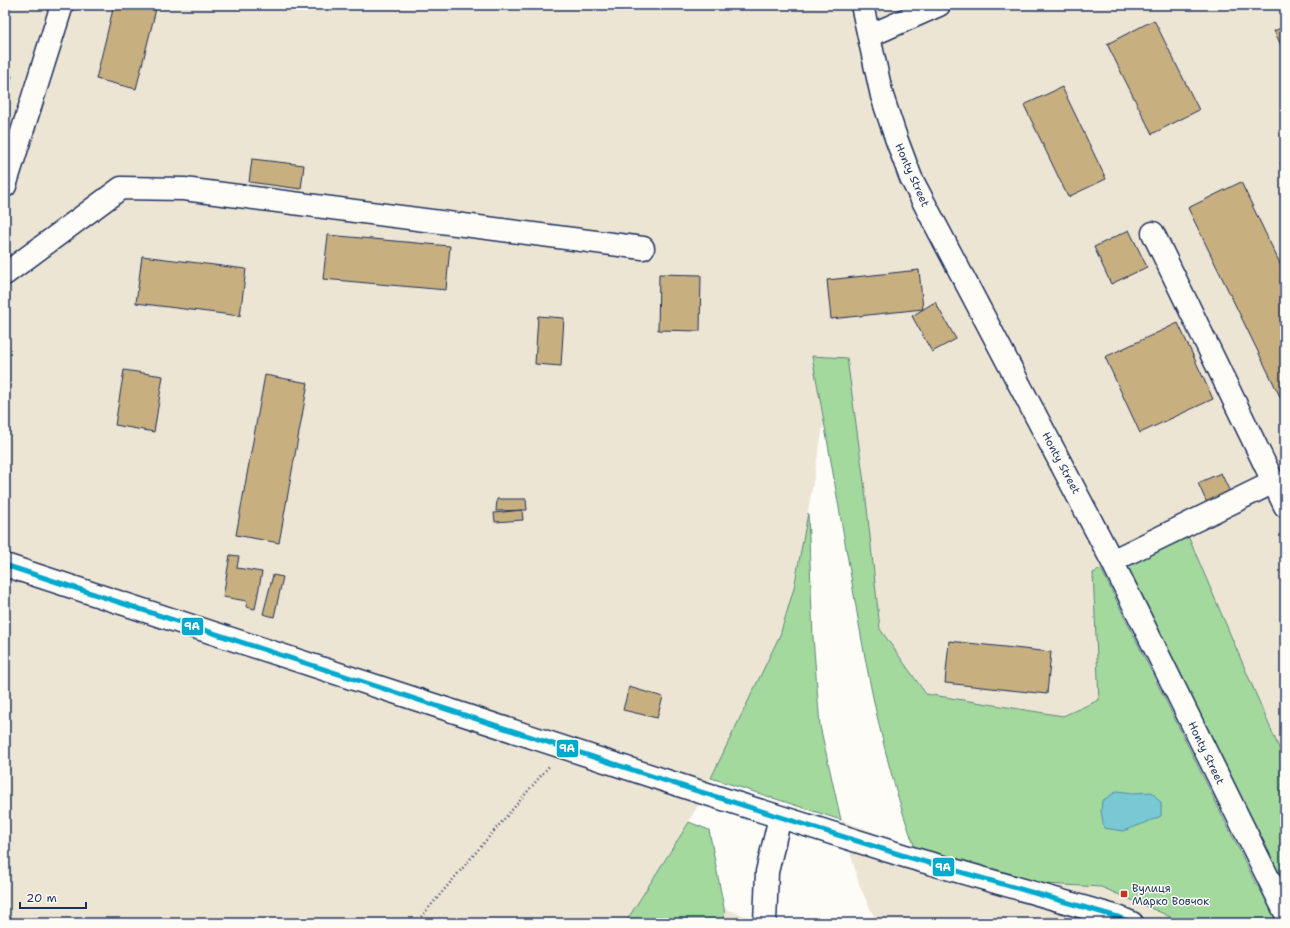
<svg xmlns="http://www.w3.org/2000/svg" width="1290" height="928" font-family="'Shantell Sans',sans-serif">
	<style>
		.built { fill: #ede5d3 }
		.green { fill: #a3d99c; stroke: #5f847d }
		.water { fill: #79c9d5; stroke: #538ba5 }
		.building { fill: #c8af7f; stroke: #1b2f5e }
		.lines { fill: none; stroke-linecap: round; stroke-linejoin: round }
		.minor-casing { stroke: #1b2f5e; stroke-width: 25 }
		.path { stroke: #1b2f5e; stroke-width: 2.5; stroke-dasharray: 1 3; stroke-linecap: butt }
		.minor { stroke: #fdfcf7; stroke-width: 22 }
		.bus-1-casing { stroke: #fdfcf7; stroke-width: 8 }
		.bus-1 { stroke: #00a9ce; stroke-width: 5 }
		.poi-dot { fill: #c8321e; stroke: #fdfcf7; stroke-width: 1.5 }
		.labels { text-anchor: middle; dominant-baseline: central; stroke-width: 3; stroke-linejoin: round; paint-order: stroke }
		.street-label { font-size: 11px; fill: #1b2f5e; stroke: #fdfcf7 }
		.poi-label { font-size: 11px; fill: #1b2f5e; stroke: #fdfcf7; text-anchor: start }
		.line-badge { stroke: #fdfcf7; stroke-width: 1.5 }
		.badge-label { font-size: 11px; text-anchor: middle; font-weight: bold; fill: #fff }
	</style>
	<rect width="100%" height="100%" fill="#fdfcf7"/>
	<filter id="ink" filterUnits="userSpaceOnUse"><feTurbulence type="fractalNoise" baseFrequency=".025" numOctaves="2"/><feDisplacementMap in="SourceGraphic" scale="8" xChannelSelector="R" yChannelSelector="G"/><feConvolveMatrix kernelMatrix="1 2 1 2 8 2 1 2 1" color-interpolation-filters="sRGB"/></filter>
	<g filter="url(#ink)">
		<path class="built" d="M 5,5 L 1285,5 L 1285,762 L 1185,529 L 1094,573 L 1100,700 L 1063,716 L 927,694 L 880,629 L 865,490 L 812,357 L 824,422 L 794,588 L 780,635 L 711,778 L 704,793 L 706,793 L 625,923 L 5,923 Z
			M 841,820 L 915,848 L 1044,884 L 1101,887 L 1162,913 L 1182,923 L 877,923 L 860,887 Z
			M 724,908 L 765,923 L 725,923 Z"/>
		<path class="green" d="M 812,356 L 847,358 L 865,490 L 880,629 L 926,694 L 1063,716 L 1099,700 L 1093,573 L 1101,569 L 1255,882 L 1283,923 L 1182,923 L 1162,913 L 1101,887 L 1044,884 L 915,848 C 883,761 866,668 851,577 C 838,503 826,430 812,356 Z
			M 808,513 L 813,637 L 820,726 L 841,820 L 711,778 L 780,635 L 794,588 Z
			M 1185,529 L 1285,762 L 1285,885 L 1170,663 L 1121,560 Z
			M 689,822 L 709,830 L 724,908 L 725,923 L 625,923 Z"/>
		<path class="water" d="M 1117,791 L 1133,793 L 1152,792 L 1161,803 L 1161,816 L 1145,823 L 1123,831 L 1104,828 L 1101,811 L 1102,801 Z"/>
		<path class="building" d="M 114,5 L 157,5 L 136,89 L 96,79 Z
			M 1154,20 L 1199,110 L 1152,134 L 1107,44 Z
			M 1285,26 L 1285,53 L 1274,31 Z
			M 5,74 L 12,76 L 5,99 Z
			M 1062,87 L 1106,179 L 1068,197 L 1024,105 Z
			M 252,159 L 304,165 L 301,189 L 249,182 Z
			M 1285,161 L 1285,172 L 1280,163 Z
			M 1241,182 L 1285,274 L 1285,407 L 1188,208 Z
			M 1129,230 L 1147,267 L 1111,284 L 1094,247 Z
			M 328,235 L 450,246 L 446,290 L 323,279 Z
			M 142,256 L 246,269 L 240,316 L 136,303 Z
			M 919,270 L 923,309 L 831,319 L 827,280 Z
			M 659,274 L 701,275 L 700,331 L 658,330 Z
			M 935,302 L 956,339 L 932,352 L 912,316 Z
			M 538,316 L 564,318 L 561,366 L 535,364 Z
			M 1178,323 L 1213,399 L 1140,433 L 1105,357 Z
			M 124,370 L 163,376 L 154,432 L 115,425 Z
			M 265,375 L 308,383 L 279,543 L 236,535 Z
			M 1221,473 L 1230,492 L 1207,503 L 1198,483 Z
			M 497,499 L 526,499 L 527,510 L 496,511 Z
			M 522,510 L 523,520 L 495,522 L 494,513 Z
			M 230,555 L 239,556 L 237,568 L 262,572 L 255,609 L 246,607 L 247,601 L 223,597 Z
			M 273,575 L 283,577 L 274,617 L 263,614 Z
			M 949,641 L 1051,652 L 1047,694 L 945,683 Z
			M 629,687 L 663,697 L 657,718 L 623,710 Z"/>
		<g class="lines">
			<g class="minor-casing">
				<path id="minor" d="M 862,5 L 882,96 L 896,138 L 911,178 L 1112,561 L 1285,912
					M 869,36 L 939,5
					M 5,186 L 62,5
					M 1153,233 L 1285,506
					M 5,274 L 121,188 L 184,189 L 643,248
					M 1112,561 L 1274,482
					M 5,565 L 688,788 L 908,857 L 1118,917 L 1132,923
					M 765,923 L 767,872 L 780,817"/>
			</g>
			<path class="path" d="M 416,923 L 550,765"/>
			<use href="#minor" class="minor"/>
			<g class="bus-1-casing">
				<path id="bus-1" d="M 5,565 L 688,788 L 908,857 L 1118,917 L 1132,923"/>
			</g>
			<use href="#bus-1" class="bus-1"/>
		</g>
	</g>
	<rect class="poi-dot" x="1120" y="890" width="8" height="8" rx="2"/>
	<g class="labels">
		<g class="street-label">
			<text transform="translate(912 175) rotate(66)">Honty Street</text>
			<text transform="translate(1061 463) rotate(62)">Honty Street</text>
			<text transform="translate(1206 753) rotate(64)">Honty Street</text>
		</g>
		<g class="poi-label">
			<text x="1132" y="888">Вулиця<tspan x="1132" dy="13">Марко Вовчок</tspan></text>
		</g>
	</g>
	<g class="line-badge">
		<rect x="181" y="617" width="23" height="19" rx="4" fill="#00a9ce"/>
		<rect x="556" y="739" width="23" height="19" rx="4" fill="#00a9ce"/>
		<rect x="932" y="857" width="23" height="20" rx="4" fill="#00a9ce"/>
	</g>
	<g class="badge-label">
		<text x="192" y="630">9А</text>
		<text x="567" y="752">9А</text>
		<text x="943" y="871">9А</text>
	</g>
	<rect width="1290" height="928" fill="none" stroke="#fdfcf7" stroke-width="20"/>
	<rect x="10" y="10" width="1270" height="908" fill="none" stroke="#1b2f5e" stroke-width="1.5" filter="url(#ink)"/>
	<path d="M20 902v6h66v-6" fill="none" stroke="#1b2f5e" stroke-width="2"/>
	<text x="26" y="902" font-size="12" fill="#1b2f5e" stroke="#fdfcf7" stroke-width="3" paint-order="stroke">20 m</text>
</svg>
